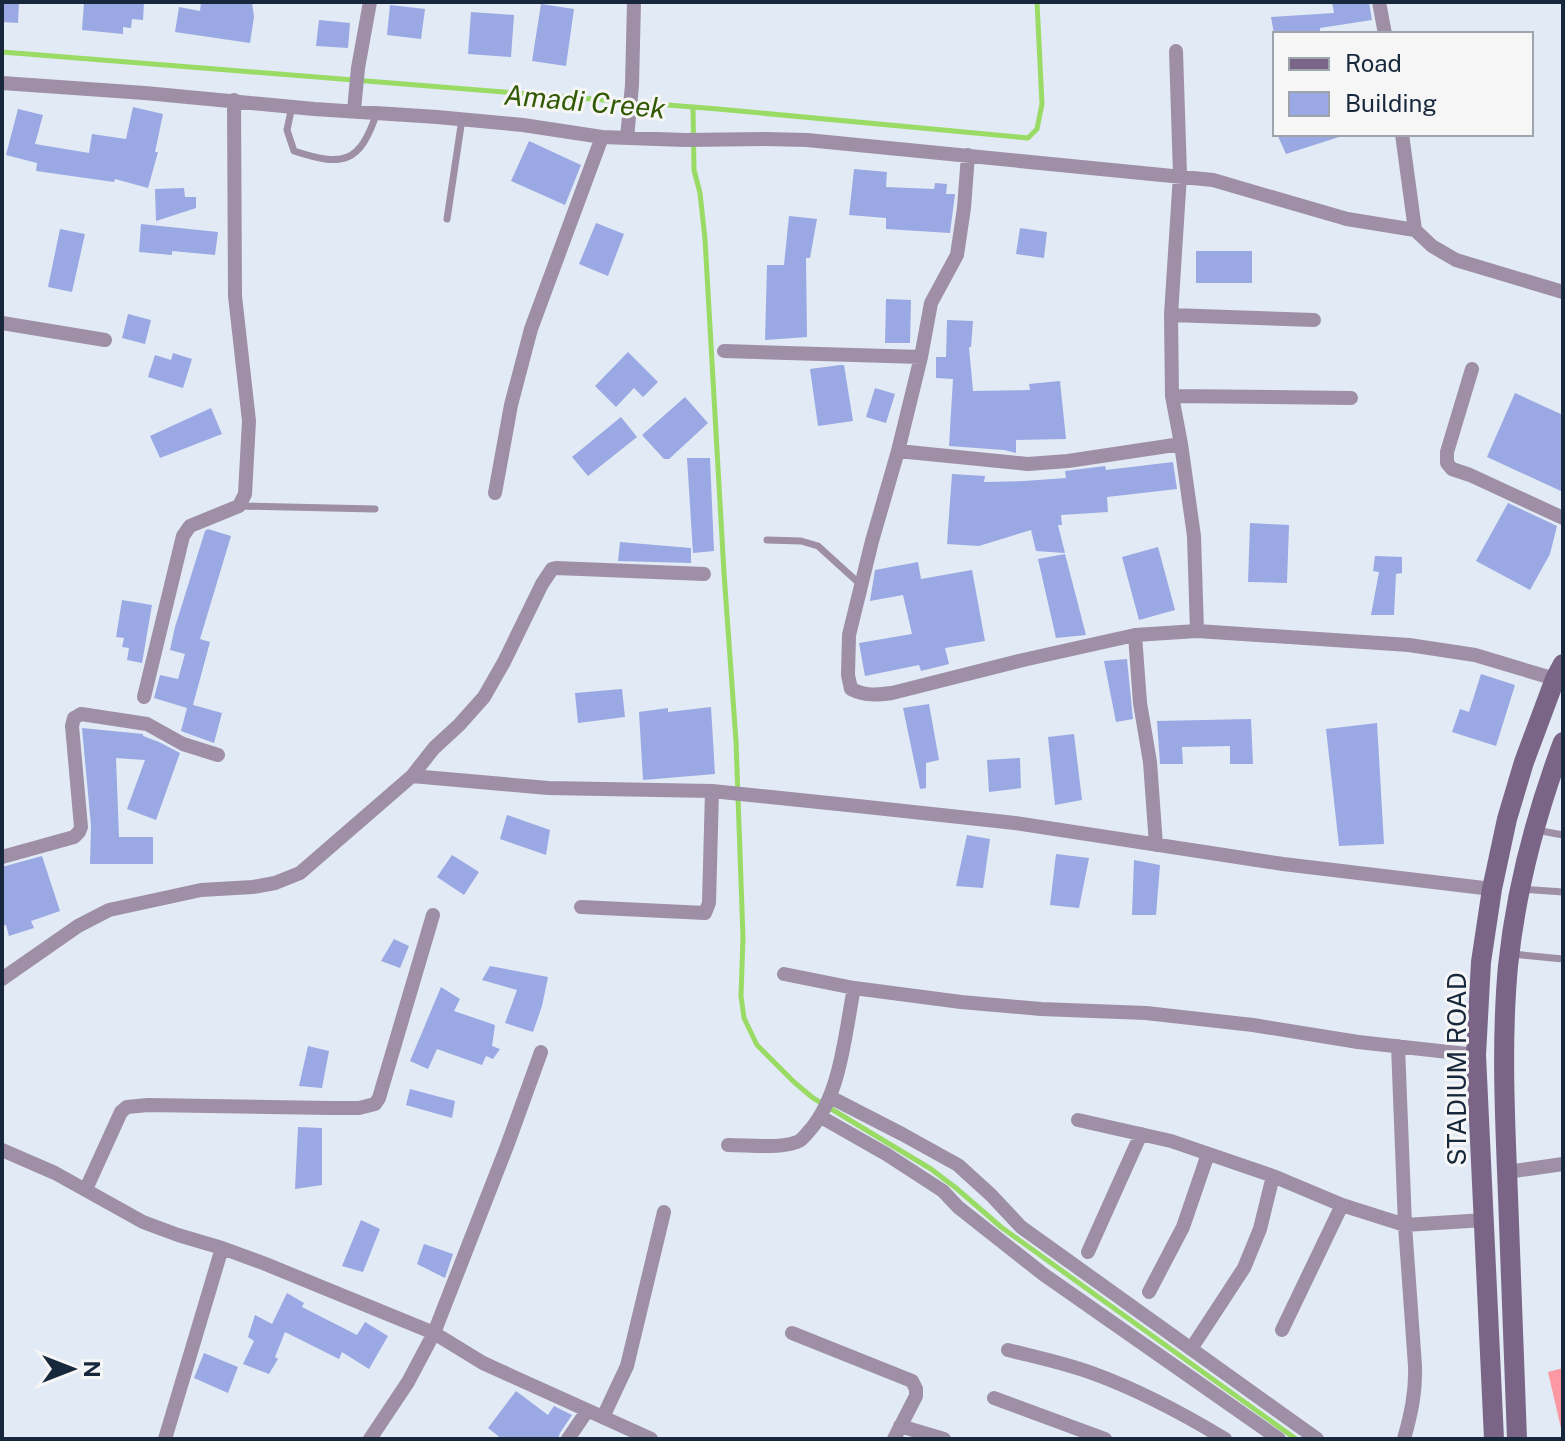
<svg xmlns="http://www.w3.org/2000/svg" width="1565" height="1441" font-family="'Public Sans',sans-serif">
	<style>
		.green { fill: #fb98a3 }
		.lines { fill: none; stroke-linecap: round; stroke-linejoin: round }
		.stream { stroke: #9adb65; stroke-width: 5 }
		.building { fill: #9aa9e3 }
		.service { stroke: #9e8fa7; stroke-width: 7 }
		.minor { stroke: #9e8fa7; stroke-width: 14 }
		.secondary { stroke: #7a6587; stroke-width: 20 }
		.labels { text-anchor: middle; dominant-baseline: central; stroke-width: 6; stroke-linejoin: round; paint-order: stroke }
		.street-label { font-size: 26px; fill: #18283c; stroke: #f6f6f6 }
		.water-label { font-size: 28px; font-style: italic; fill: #315902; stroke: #f6f6f6 }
	</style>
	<rect width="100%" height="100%" fill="#e1eaf5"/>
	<path class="green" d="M 1563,1368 L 1563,1437 L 1548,1372 Z"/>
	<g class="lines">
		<path class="stream" d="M 2,52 L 718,109 L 1028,138 L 1037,129 L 1042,104 L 1037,2
			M 693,107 L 694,170 L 700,193 L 705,239 L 724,573 L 736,741 L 743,937 L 741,996 L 744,1018 L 757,1045 L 794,1082 L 813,1098 L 931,1169 L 956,1188 L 1001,1227 L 1296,1439"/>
	</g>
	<path class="building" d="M 2,2 L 19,2 L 18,23 L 2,22 Z
		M 84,2 L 144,2 L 143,20 L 132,19 L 131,28 L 123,27 L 123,34 L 82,30 Z
		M 201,2 L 252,2 L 254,17 L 250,43 L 175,32 L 179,7 L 200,11 Z
		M 1332,2 L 1369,2 L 1372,20 L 1320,28 L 1320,34 L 1274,34 L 1271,17 L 1334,13 Z
		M 541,4 L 574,9 L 566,66 L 532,61 Z
		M 390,5 L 425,9 L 421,39 L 387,35 Z
		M 471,12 L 514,15 L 511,57 L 468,54 Z
		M 319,20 L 350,23 L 348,48 L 316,46 Z
		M 133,107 L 163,114 L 155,152 L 158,152 L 148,188 L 115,179 L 114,182 L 36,171 L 37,163 L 6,155 L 18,109 L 43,115 L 35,144 L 89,153 L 92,134 L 126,139 Z
		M 1277,134 L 1339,134 L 1339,137 L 1286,154 Z
		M 529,141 L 581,165 L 565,205 L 511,181 Z
		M 854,169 L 887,172 L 886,187 L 934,189 L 935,183 L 947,184 L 946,194 L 955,194 L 950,233 L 886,229 L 886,218 L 849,215 Z
		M 184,188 L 185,197 L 196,197 L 196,208 L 156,221 L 155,189 Z
		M 789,216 L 817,219 L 810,258 L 806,258 L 807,337 L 765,340 L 767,265 L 784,265 Z
		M 596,223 L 624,234 L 608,276 L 579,264 Z
		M 141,224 L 218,232 L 215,255 L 172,251 L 172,255 L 139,252 Z
		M 1020,228 L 1047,232 L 1044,258 L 1016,254 Z
		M 60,229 L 85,234 L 72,292 L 48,287 Z
		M 1196,251 L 1252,251 L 1252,283 L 1196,283 Z
		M 886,299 L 911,300 L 910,343 L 885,343 Z
		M 128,314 L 151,320 L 145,344 L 122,338 Z
		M 947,320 L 973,321 L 971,347 L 969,347 L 973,391 L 1030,390 L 1029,384 L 1060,381 L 1066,439 L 1016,440 L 1016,453 L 1004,450 L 949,446 L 953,379 L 936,378 L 936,357 L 946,357 Z
		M 628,352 L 658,382 L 643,397 L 634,388 L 616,407 L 595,386 Z
		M 173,353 L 192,359 L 183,388 L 148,377 L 155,355 L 171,360 Z
		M 840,365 L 844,365 L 853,421 L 818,426 L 810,369 Z
		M 875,388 L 895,394 L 886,423 L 866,417 Z
		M 1515,393 L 1563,415 L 1563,492 L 1487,457 Z
		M 685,397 L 708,423 L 669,459 L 664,459 L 642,435 Z
		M 211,408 L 222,434 L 160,458 L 150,436 Z
		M 621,417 L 637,437 L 588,476 L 572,457 Z
		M 687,458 L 710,458 L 714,551 L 693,553 Z
		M 1173,462 L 1177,489 L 1107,497 L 1108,512 L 1061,515 L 1062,525 L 1058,525 L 1065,553 L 1036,551 L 1031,530 L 979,546 L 947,544 L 952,474 L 985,476 L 984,482 L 1024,481 L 1066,478 L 1065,471 L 1105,466 L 1106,470 Z
		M 1508,503 L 1557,526 L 1550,554 L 1530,590 L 1476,561 Z
		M 1250,523 L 1289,525 L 1287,583 L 1248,582 Z
		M 208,529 L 231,536 L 200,639 L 210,642 L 193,705 L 222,713 L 214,743 L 181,731 L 187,708 L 154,698 L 160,675 L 178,679 L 185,654 L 170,650 L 175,627 L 205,531 Z
		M 620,542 L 691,548 L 691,563 L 618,561 Z
		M 1158,547 L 1175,610 L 1139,620 L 1122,557 Z
		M 1065,554 L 1086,635 L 1056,638 L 1038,559 Z
		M 1375,556 L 1402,557 L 1402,573 L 1396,574 L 1394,615 L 1371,615 L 1379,572 L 1373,571 Z
		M 918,562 L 921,579 L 972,570 L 985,641 L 945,648 L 949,664 L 921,671 L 919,665 L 865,676 L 859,643 L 912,634 L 903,595 L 870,601 L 875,570 Z
		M 122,600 L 152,605 L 142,663 L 127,660 L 129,648 L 122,647 L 124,638 L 116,637 Z
		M 1127,659 L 1133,719 L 1116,722 L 1104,661 Z
		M 1481,674 L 1515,685 L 1496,746 L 1452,732 L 1460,709 L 1469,712 Z
		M 622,689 L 625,717 L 578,723 L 575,693 Z
		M 929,704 L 939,760 L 926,763 L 926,788 L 920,789 L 903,708 Z
		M 711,707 L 715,774 L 643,780 L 639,712 L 668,708 L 668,712 Z
		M 1251,719 L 1253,764 L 1230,764 L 1230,746 L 1182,747 L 1183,764 L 1160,764 L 1157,721 Z
		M 1377,723 L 1384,844 L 1339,846 L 1326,729 Z
		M 82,728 L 143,734 L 143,736 L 159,742 L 180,753 L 156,820 L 127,809 L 145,760 L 116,758 L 119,837 L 153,837 L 153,864 L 90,864 L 91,826 Z
		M 1074,734 L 1082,800 L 1055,805 L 1048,737 Z
		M 1020,758 L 1021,788 L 989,792 L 987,760 Z
		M 507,815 L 550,830 L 546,855 L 500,839 Z
		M 967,835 L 990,839 L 983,888 L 956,886 Z
		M 1056,854 L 1089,858 L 1079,908 L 1050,905 Z
		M 452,855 L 479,872 L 464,895 L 437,877 Z
		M 42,856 L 60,911 L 31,921 L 34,928 L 9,936 L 6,925 L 2,926 L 2,867 Z
		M 1134,860 L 1160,865 L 1156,915 L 1132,915 Z
		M 394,939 L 409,946 L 400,968 L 381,961 Z
		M 490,966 L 548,977 L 542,1006 L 533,1032 L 505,1023 L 517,990 L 482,980 Z
		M 441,987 L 460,999 L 454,1011 L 495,1025 L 492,1046 L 500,1049 L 493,1059 L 486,1056 L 482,1065 L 437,1049 L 428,1069 L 410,1061 Z
		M 308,1046 L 329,1051 L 322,1088 L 299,1086 Z
		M 410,1089 L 455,1101 L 452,1118 L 406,1105 Z
		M 298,1127 L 322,1128 L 322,1185 L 295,1189 Z
		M 361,1220 L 380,1229 L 363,1272 L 342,1266 Z
		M 424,1244 L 453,1254 L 445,1278 L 417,1264 Z
		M 287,1293 L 304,1303 L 302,1307 L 357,1335 L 365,1322 L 388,1336 L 369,1369 L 342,1352 L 339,1359 L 285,1332 L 275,1357 L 278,1359 L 269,1374 L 243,1364 L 254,1341 L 248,1337 L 255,1315 L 272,1324 Z
		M 204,1353 L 238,1367 L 228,1393 L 194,1378 Z
		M 516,1391 L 548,1415 L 554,1406 L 572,1415 L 560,1433 L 558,1439 L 502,1439 L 488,1428 Z"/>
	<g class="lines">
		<path class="service" d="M 292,106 L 287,130 L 294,151 C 343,167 360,164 377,112
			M 447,219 L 462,119
			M 239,506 L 375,509
			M 767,540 L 801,541 L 818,546 L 861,585
			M 1536,830 L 1563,835
			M 1522,889 L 1563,892
			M 1512,954 L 1563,959"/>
		<path class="minor" d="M 1379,2 L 1385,34
			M 1176,51 L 1180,175 L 1171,315 L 1172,396 L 1181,444 L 1194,536 L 1197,631
			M 2,83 L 145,93 L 314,109 L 437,117 L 523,125 L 602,137 L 685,140 L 765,139 L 807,140 L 1213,180 L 1347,219 L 1415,230 L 1432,246 L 1456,260 L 1563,292
			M 354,110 L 358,68 L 370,2
			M 1402,134 L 1415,230
			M 627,138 L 632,85 L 634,2
			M 968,155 L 964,208 L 957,255 L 931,303 L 921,357 L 898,451 L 872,541 L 849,635 L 848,675 L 851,689 C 865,696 877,695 892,693 L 1023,660 L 1135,635 L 1197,631 L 1409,645 L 1475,655 L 1555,679
			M 1171,315 L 1314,320
			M 2,323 L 105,340
			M 724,351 L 921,357
			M 1472,369 L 1447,452 L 1447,463 L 1452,469 L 1470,475 L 1563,518
			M 1172,396 L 1351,398
			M 898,451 L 1028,464 L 1068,461 L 1181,444
			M 495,493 L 511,405 L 531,329 L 602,137
			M 1135,635 L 1140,703 L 1150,762 L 1156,845
			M 144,697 L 183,536 L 190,526 L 239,506 L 245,494 L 249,421 L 235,296 L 234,100
			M 412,776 L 548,788 L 712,791 L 867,807 L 1015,823 L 1283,864 L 1492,889
			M 2,857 L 74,837 L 79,832 L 81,827 L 72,726 L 74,718 L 81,714 L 147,724 L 183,744 L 218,755
			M 581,907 L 705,913 L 709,903 L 712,791
			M 784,974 L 854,988 L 961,1002 L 1041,1009 L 1146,1013 L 1253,1025 L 1358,1042 L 1476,1055
			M 2,979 L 78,926 L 109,910 L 201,890 L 253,887 L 275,883 L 300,873 L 412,776 L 434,748 L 459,725 L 484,697 L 504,662 L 542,584 L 552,569 L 556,568 L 704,574
			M 1398,1046 L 1405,1225 L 1415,1366 C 1416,1392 1411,1414 1404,1439
			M 830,1097 L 902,1134 L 958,1165 L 991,1195 L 1021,1227 L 1317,1439
			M 821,1117 L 886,1154 L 943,1191 L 958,1207 L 1043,1274 L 1279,1439
			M 1078,1120 L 1171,1141 L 1273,1176 L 1342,1205 L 1405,1225 L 1485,1220
			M 728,1145 C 750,1145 777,1149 797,1142 C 803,1140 806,1134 810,1130 C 841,1094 845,1033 854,988
			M 2,1150 L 55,1173 L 143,1222 L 178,1235 L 222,1248 L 263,1263 L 434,1333 L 483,1363 L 651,1439
			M 1507,1172 L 1563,1164
			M 86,1189 L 121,1112 L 127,1107 L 148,1105 L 330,1108 L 359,1108 L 375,1104 L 379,1098 L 433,915
			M 1088,1252 L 1141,1134
			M 1149,1292 L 1183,1227 L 1208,1154
			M 1282,1330 L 1342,1205
			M 792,1333 L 912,1381 L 916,1389 L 916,1396 L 894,1439
			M 1191,1349 L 1244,1268 L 1260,1229 L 1273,1176
			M 1008,1350 C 1036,1357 1065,1363 1092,1373 C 1139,1390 1182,1413 1225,1439
			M 994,1398 L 1105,1439
			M 603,1417 L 627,1366 L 664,1212
			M 900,1426 L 944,1439
			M 165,1439 L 222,1248
			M 370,1439 L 408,1382 L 434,1333 L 507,1146 L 541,1052
			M 568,1439 L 587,1411"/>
		<path class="secondary" d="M 1494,1439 L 1476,1055 L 1481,962 L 1492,889 L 1507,819 L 1524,762 L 1555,679 L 1563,664
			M 1517,1439 C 1514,1358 1511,1277 1508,1196 C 1505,1120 1501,1042 1508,966 C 1516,889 1536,814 1563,742"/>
	</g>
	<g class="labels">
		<g class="street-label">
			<text transform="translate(1456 1069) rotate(-90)">STADIUM ROAD</text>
		</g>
		<g class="water-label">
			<text transform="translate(585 101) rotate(5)">Amadi Creek</text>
		</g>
	</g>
	<rect width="1565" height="1441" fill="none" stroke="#18283c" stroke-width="8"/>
	<rect x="1273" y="32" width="260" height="104" fill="#f6f6f6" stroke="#9da4ac" stroke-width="2"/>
	<rect x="1289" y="58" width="40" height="12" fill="#7a6587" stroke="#9da4ac" stroke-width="2"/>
	<text x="1345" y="72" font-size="24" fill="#18283c">Road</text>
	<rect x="1289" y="92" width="40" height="24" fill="#9aa9e3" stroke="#9da4ac" stroke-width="2"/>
	<text x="1345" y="112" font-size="24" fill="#18283c">Building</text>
	<g transform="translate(72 1369) rotate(90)" stroke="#f6f6f6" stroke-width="6" paint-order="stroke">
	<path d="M0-6L14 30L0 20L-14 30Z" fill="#18283c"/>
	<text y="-12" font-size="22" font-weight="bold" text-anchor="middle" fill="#18283c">N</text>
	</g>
</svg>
